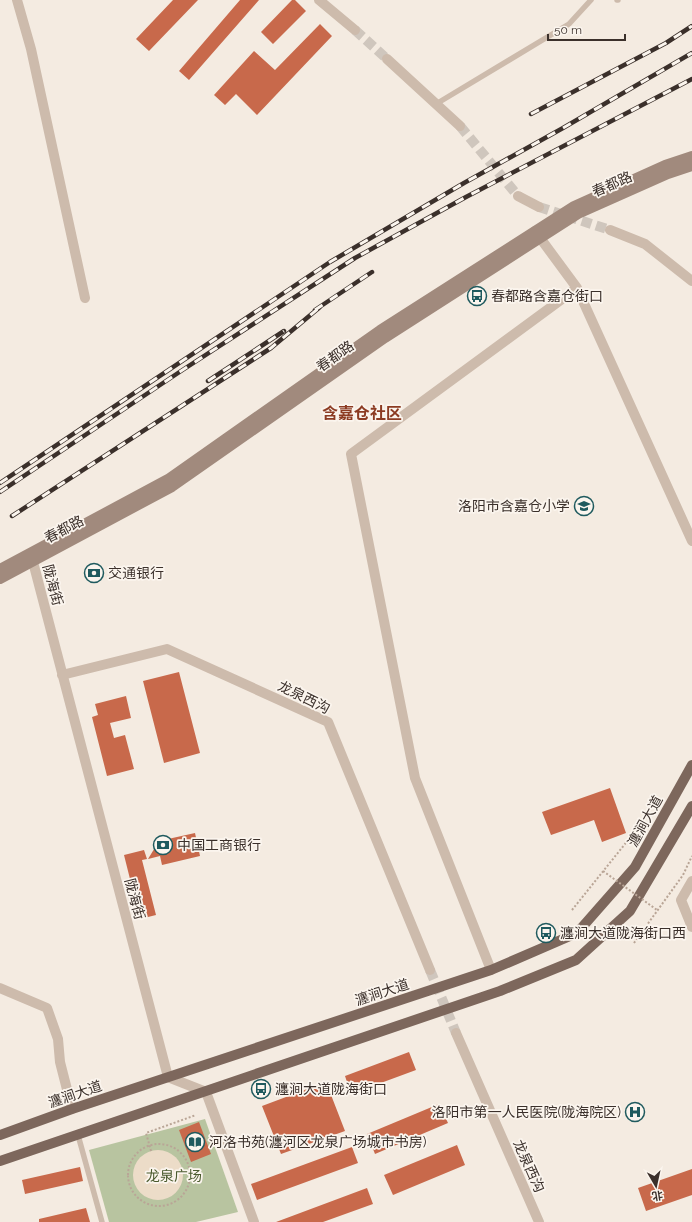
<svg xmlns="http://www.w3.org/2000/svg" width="692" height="1222" font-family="Raleway,'Noto Sans SC',sans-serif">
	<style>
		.green { fill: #b8c4a0 }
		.plaza { fill: #ecdcc8 }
		.building { fill: #c8694b }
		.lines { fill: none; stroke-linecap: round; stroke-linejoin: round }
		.minor-tunnel { stroke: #cfc6bd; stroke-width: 10; stroke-dasharray: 10 5; stroke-linecap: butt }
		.path { stroke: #b9a596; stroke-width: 2; stroke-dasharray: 2 2; stroke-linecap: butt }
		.service { stroke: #cdbbac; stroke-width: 5.5 }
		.minor { stroke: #cdbbac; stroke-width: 10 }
		.secondary { stroke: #a18a7d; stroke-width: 10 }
		.primary { stroke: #7d675c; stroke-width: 10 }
		.rail-casing { stroke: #3b302b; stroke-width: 4.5 }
		.rail { stroke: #fbf5ee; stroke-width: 3; stroke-dasharray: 9; stroke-linecap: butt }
		.path-bridge { stroke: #b9a596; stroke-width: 2; stroke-dasharray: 2 2; stroke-linecap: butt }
		.labels { text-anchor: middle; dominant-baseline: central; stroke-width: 3.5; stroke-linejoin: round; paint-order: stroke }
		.street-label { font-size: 14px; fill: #3b302b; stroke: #fbf5ee }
		.poi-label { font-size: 14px; fill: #3b302b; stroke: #fbf5ee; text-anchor: start }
		.park-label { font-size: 14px; fill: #4a5a2e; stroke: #fbf5ee }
		.quarter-label { font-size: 16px; font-weight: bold; fill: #8c3b22; stroke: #fbf5ee }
	</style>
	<rect width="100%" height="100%" fill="#f4ebe1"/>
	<path class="green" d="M 205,1119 L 238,1212 L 196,1222 L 109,1222 L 89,1150 Z"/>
	<path class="plaza" d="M133 1175a25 25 0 1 1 50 0a25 25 0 1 1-50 0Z"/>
	<path class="building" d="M 173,0 L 198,0 L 149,51 L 136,39 Z
		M 240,0 L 259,0 L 189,80 L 179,71 Z
		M 292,0 L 295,0 L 306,11 L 273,44 L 261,32 Z
		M 320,24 L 332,36 L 257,115 L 236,94 L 225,105 L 214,95 L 254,51 L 275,70 Z
		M 179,672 L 200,753 L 164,763 L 143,681 Z
		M 126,696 L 131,718 L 110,723 L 114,738 L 125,735 L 134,769 L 107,776 L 92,717 L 98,715 L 95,704 Z
		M 610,788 L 626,833 L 602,842 L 594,820 L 551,835 L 542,812 Z
		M 195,833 L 200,856 L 162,865 L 160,856 L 148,859 L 159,841 Z
		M 144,850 L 147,859 L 142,860 L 156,915 L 140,919 L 124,855 Z
		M 409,1052 L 416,1070 L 351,1094 L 345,1076 Z
		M 326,1082 L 345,1131 L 281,1154 L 262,1106 Z
		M 439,1104 L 448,1123 L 375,1154 L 367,1134 Z
		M 199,1122 L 211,1154 L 191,1162 L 179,1130 Z
		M 457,1145 L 465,1165 L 393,1195 L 384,1175 Z
		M 352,1147 L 358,1163 L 257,1200 L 251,1184 Z
		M 80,1167 L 83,1181 L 25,1194 L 22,1180 Z
		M 692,1169 L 692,1195 L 646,1211 L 638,1188 Z
		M 367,1188 L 373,1204 L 323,1222 L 276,1222 Z
		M 86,1208 L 90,1222 L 39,1222 L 39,1219 Z"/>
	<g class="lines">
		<path class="minor-tunnel" d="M 355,30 L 387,59
			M 460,126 L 518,196
			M 539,207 L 610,230
			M 430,970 L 456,1033"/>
		<path class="path" d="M 572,910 L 637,829
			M 634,943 L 683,875 L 692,856
			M128 1175a31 31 0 1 1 62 0a31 31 0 1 1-62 0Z
			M 151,1151 L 146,1133 L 196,1115"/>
		<path class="service" d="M 617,0 L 618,0
			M 436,104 L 569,24 L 591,0
			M 78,1135 L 102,1222"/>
		<path class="minor" d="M 17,0 L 31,49 L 85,298
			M 319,0 L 355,30
			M 387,59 L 460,126
			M 518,196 L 539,207
			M 610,230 L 645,244 L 692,281
			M 535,231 L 577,288 L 692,541
			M 29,555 L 33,562 L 168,1077 L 206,1092 L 254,1222
			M 62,675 L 167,649 L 328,722 L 430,970
			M 692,881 L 681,900 L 692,927
			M 491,970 L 415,778 L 351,454 L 577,288
			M 0,988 L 47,1008 L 58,1039 L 60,1062 L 72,1109
			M 456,1033 L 539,1222"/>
		<path class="secondary" d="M 0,569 L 168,479 L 380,330 L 574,206 L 665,165 L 692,156
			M 0,579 L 172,487 L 385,338 L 578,214 L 668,174 L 692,166"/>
		<path class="primary" d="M 0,1135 L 72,1109 L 491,970 L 577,933 L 635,867 L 692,765
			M 0,1161 L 500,991 L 576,960 L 630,911 L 692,806"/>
		<g class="rail-casing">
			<path id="rail" d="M 531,114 L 666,43 L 692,26
				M 315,310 L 372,272
				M 208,381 L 284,331
				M 0,483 L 330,262 L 464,183 L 563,128 L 692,53
				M 0,492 L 181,371 L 355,258 L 466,197 L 692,79
				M 12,516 L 271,348 L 320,307"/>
		</g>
		<use href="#rail" class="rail"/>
		<path class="path-bridge" d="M 603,871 L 657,910"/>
	</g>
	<defs>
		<g id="bus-ring" transform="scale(1)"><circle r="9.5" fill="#fbf5ee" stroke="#1f5a5e" stroke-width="1.5"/><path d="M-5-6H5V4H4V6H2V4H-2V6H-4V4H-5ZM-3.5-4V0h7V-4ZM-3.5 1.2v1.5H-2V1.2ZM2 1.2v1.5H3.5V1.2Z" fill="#1f5a5e"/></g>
		<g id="school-ring" transform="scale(1)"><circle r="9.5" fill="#fbf5ee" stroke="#1f5a5e" stroke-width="1.5"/><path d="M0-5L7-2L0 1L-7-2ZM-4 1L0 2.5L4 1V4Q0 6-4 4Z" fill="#1f5a5e"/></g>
		<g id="bank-ring" transform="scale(1)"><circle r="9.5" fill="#fbf5ee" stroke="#1f5a5e" stroke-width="1.5"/><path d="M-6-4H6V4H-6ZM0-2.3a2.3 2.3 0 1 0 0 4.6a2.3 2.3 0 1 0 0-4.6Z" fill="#1f5a5e"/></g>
		<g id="hospital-ring" transform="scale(1)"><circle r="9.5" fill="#fbf5ee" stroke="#1f5a5e" stroke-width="1.5"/><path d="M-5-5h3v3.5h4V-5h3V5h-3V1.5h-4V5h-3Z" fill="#1f5a5e"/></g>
		<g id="library-ring" transform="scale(1)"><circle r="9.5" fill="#fbf5ee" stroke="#1f5a5e" stroke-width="1.5"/><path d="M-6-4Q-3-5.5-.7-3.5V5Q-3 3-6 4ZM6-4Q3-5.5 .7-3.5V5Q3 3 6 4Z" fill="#1f5a5e"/></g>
	</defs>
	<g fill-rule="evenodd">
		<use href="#bus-ring" x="477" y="296"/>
		<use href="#school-ring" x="584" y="506"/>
		<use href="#bank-ring" x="94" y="573"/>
		<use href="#bank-ring" x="163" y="845"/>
		<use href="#bus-ring" x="546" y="933"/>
		<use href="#bus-ring" x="261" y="1089"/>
		<use href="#hospital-ring" x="635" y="1112"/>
		<use href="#library-ring" x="195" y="1142"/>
	</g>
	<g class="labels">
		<g class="street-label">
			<text transform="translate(612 184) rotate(-24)">春都路</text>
			<text transform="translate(335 356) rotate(-35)">春都路</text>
			<text transform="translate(64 529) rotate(-28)">春都路</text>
			<text transform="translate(53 585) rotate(75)">陇海街</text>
			<text transform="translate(304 697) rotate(26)">龙泉西沟</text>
			<text transform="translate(645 821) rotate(-61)">瀍涧大道</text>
			<text transform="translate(135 899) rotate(75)">陇海街</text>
			<text transform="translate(382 992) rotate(-18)">瀍涧大道</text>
			<text transform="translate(75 1094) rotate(-19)">瀍涧大道</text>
			<text transform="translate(529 1166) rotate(66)">龙泉西沟</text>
		</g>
		<g class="poi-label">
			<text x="491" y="296">春都路含嘉仓街口</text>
			<text x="570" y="506" text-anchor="end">洛阳市含嘉仓小学</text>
			<text x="108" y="573">交通银行</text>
			<text x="177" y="845">中国工商银行</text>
			<text x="560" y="933">瀍涧大道陇海街口西</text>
			<text x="275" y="1089">瀍涧大道陇海街口</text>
			<text x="621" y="1112" text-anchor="end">洛阳市第一人民医院(陇海院区)</text>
			<text x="209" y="1142">河洛书苑(瀍河区龙泉广场城市书房)</text>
		</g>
		<g class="park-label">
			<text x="174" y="1176">龙泉广场</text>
		</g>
		<g class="quarter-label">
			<text x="362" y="413">含嘉仓社区</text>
		</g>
	</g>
	<g transform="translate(656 1186) rotate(171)" stroke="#fbf5ee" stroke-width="3" paint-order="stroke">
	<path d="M0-3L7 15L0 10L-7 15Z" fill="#3b302b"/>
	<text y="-6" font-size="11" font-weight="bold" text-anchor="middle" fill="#3b302b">北</text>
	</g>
	<path d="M548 34v6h77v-6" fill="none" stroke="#3b302b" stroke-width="2"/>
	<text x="554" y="34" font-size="12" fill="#3b302b" stroke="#fbf5ee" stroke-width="3" paint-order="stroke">50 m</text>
</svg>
